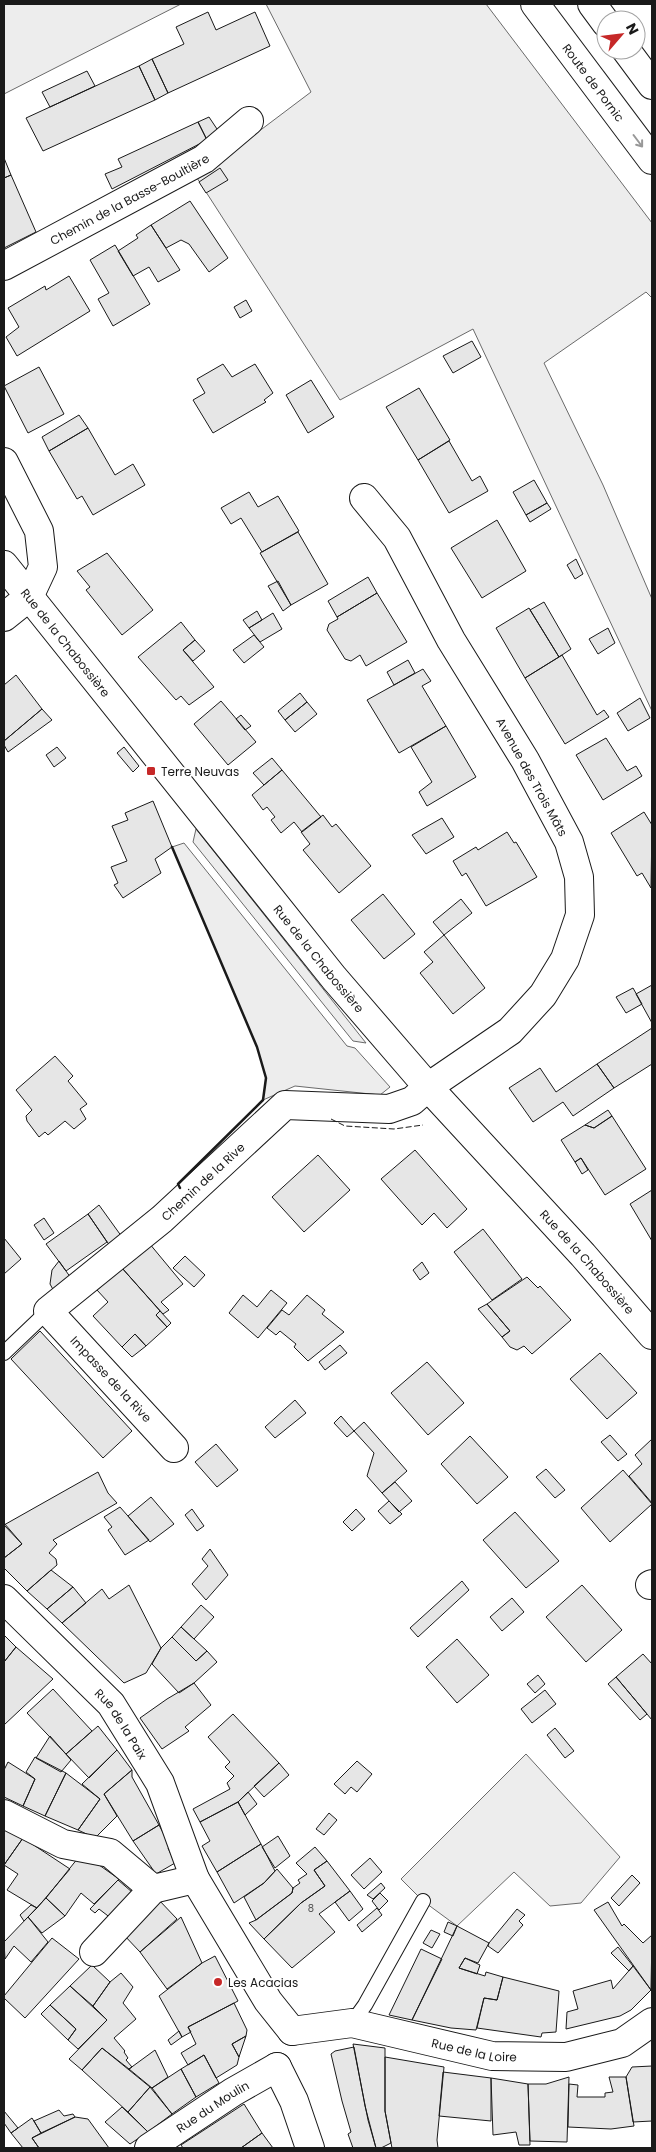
<svg xmlns="http://www.w3.org/2000/svg" width="656" height="2152" font-family="Poppins,sans-serif">
	<style>
		.built { fill: #ededed; stroke: #6a6a6a }
		.building { fill: #e6e6e6; stroke: #1a1a1a }
		.lines { fill: none; stroke-linecap: round; stroke-linejoin: round }
		.lane-casing { stroke: #1a1a1a; stroke-width: 16 }
		.street-casing { stroke: #1a1a1a; stroke-width: 30 }
		.secondary-casing { stroke: #1a1a1a; stroke-width: 30 }
		.primary-casing { stroke: #1a1a1a; stroke-width: 30 }
		.lane { stroke: #fff; stroke-width: 14 }
		.street { stroke: #fff; stroke-width: 28 }
		.secondary { stroke: #fff; stroke-width: 28 }
		.primary { stroke: #fff; stroke-width: 28 }
		.fence { stroke: #1a1a1a; stroke-width: 1; stroke-dasharray: 6 2.5; stroke-linecap: butt }
		.wall { stroke: #1a1a1a; stroke-width: 2.5 }
		.oneway { stroke: #989898 }
		.poi-dot { fill: #c62828; stroke: #fff; stroke-width: 2 }
		.labels { text-anchor: middle; dominant-baseline: central; stroke-width: 4; stroke-linejoin: round; paint-order: stroke }
		.number-label { font-size: 10px; fill: #4d4d4d }
		.street-label { font-size: 12px; fill: #1a1a1a; stroke: #fff }
		.poi-label { font-size: 12px; fill: #1a1a1a; stroke: #fff; text-anchor: start }
	</style>
	<rect width="100%" height="100%" fill="#fff"/>
	<path class="built" d="M 4,4 L 181,4 L 4,94 Z
		M 266,4 L 486,4 L 652,223 L 652,298 L 646,292 L 544,363 L 603,485 L 652,599 L 652,711 L 473,329 L 340,400 L 197,178 L 311,92 Z
		M 196,829 L 366,1043 L 353,1041 L 193,842 Z
		M 184,843 L 347,1046 L 355,1048 L 390,1087 L 380,1095 L 295,1086 L 263,1100 L 266,1078 L 257,1047 L 172,847 Z
		M 526,1754 L 620,1857 L 581,1903 L 550,1906 L 514,1872 L 457,1926 L 423,1901 L 401,1879 Z"/>
	<path class="building" d="M 208,12 L 216,30 L 255,12 L 270,46 L 168,93 L 152,59 L 184,44 L 176,27 Z
		M 152,59 L 168,93 L 155,100 L 139,66 Z
		M 139,66 L 155,100 L 43,151 L 26,118 Z
		M 87,71 L 95,86 L 50,107 L 42,92 Z
		M 209,117 L 219,132 L 207,140 L 198,122 Z
		M 198,122 L 207,140 L 112,189 L 105,174 L 122,167 L 118,159 Z
		M 4,158 L 11,175 L 4,178 Z
		M 220,168 L 228,180 L 206,193 L 199,182 Z
		M 11,175 L 36,232 L 4,248 L 4,178 Z
		M 190,201 L 228,258 L 209,272 L 189,244 L 181,240 L 166,248 L 151,225 Z
		M 151,225 L 180,270 L 158,282 L 149,267 L 133,276 L 118,251 L 138,238 L 136,235 Z
		M 115,245 L 150,304 L 113,326 L 98,299 L 109,293 L 90,260 Z
		M 69,276 L 90,311 L 17,356 L 6,337 L 19,327 L 8,308 L 45,286 L 46,290 Z
		M 246,300 L 252,311 L 240,318 L 234,307 Z
		M 472,341 L 481,357 L 453,373 L 443,356 Z
		M 223,364 L 232,377 L 255,364 L 273,393 L 264,400 L 266,402 L 213,433 L 193,400 L 205,393 L 197,379 Z
		M 39,367 L 64,414 L 28,433 L 4,386 Z
		M 311,380 L 334,417 L 308,433 L 286,395 Z
		M 419,388 L 450,440 L 418,460 L 386,407 Z
		M 79,415 L 88,428 L 49,451 L 42,437 Z
		M 88,428 L 115,475 L 133,464 L 145,485 L 93,515 L 82,496 L 77,499 L 49,451 Z
		M 449,441 L 472,481 L 480,476 L 488,491 L 449,513 L 418,460 Z
		M 534,480 L 547,503 L 526,515 L 513,492 Z
		M 249,492 L 258,507 L 278,496 L 299,531 L 262,552 L 241,518 L 231,524 L 221,508 Z
		M 547,503 L 551,509 L 530,522 L 526,515 Z
		M 497,520 L 526,571 L 482,598 L 451,548 Z
		M 298,532 L 328,584 L 291,605 L 260,553 Z
		M 107,553 L 153,610 L 122,635 L 86,590 L 90,587 L 77,571 Z
		M 576,559 L 583,574 L 575,579 L 567,565 Z
		M 368,577 L 377,593 L 337,617 L 328,601 Z
		M 278,581 L 291,605 L 283,611 L 268,586 Z
		M 377,593 L 407,642 L 366,666 L 360,655 L 351,661 L 345,659 L 327,630 L 329,624 L 338,619 L 337,617 Z
		M 544,602 L 571,649 L 559,657 L 530,610 Z
		M 529,608 L 559,657 L 525,678 L 496,628 Z
		M 257,611 L 262,620 L 249,628 L 243,620 Z
		M 273,613 L 282,629 L 260,642 L 249,628 Z
		M 181,622 L 195,640 L 183,650 L 214,687 L 189,705 L 181,696 L 176,700 L 138,657 Z
		M 608,628 L 615,643 L 598,654 L 589,639 Z
		M 254,635 L 264,647 L 244,663 L 233,650 Z
		M 195,640 L 205,651 L 193,661 L 183,650 Z
		M 562,655 L 597,715 L 604,710 L 609,717 L 565,744 L 525,678 Z
		M 408,660 L 415,673 L 394,685 L 387,672 Z
		M 423,669 L 431,681 L 422,686 L 446,726 L 399,753 L 367,700 Z
		M 16,675 L 42,709 L 4,741 L 4,685 Z
		M 300,693 L 307,702 L 285,720 L 278,711 Z
		M 640,698 L 650,718 L 628,731 L 617,713 Z
		M 221,701 L 256,742 L 228,765 L 194,724 Z
		M 307,702 L 317,714 L 295,732 L 285,720 Z
		M 42,709 L 52,720 L 8,752 L 4,745 L 4,741 Z
		M 241,715 L 251,726 L 245,730 L 236,719 Z
		M 446,726 L 476,777 L 427,806 L 419,792 L 432,782 L 411,747 Z
		M 606,738 L 627,771 L 636,766 L 642,776 L 603,800 L 576,755 Z
		M 57,747 L 66,758 L 54,767 L 46,755 Z
		M 124,747 L 139,766 L 133,772 L 117,753 Z
		M 272,758 L 282,770 L 264,785 L 253,773 Z
		M 282,770 L 321,817 L 302,832 L 294,822 L 281,833 L 271,820 L 275,817 L 267,807 L 263,810 L 252,795 Z
		M 153,801 L 172,847 L 155,859 L 161,873 L 123,898 L 114,885 L 118,883 L 111,867 L 127,861 L 112,826 L 128,820 L 125,813 Z
		M 644,812 L 652,825 L 651,888 L 642,873 L 637,876 L 611,833 Z
		M 323,815 L 332,827 L 336,824 L 371,866 L 339,893 L 303,850 L 310,844 L 301,832 Z
		M 442,818 L 454,837 L 426,854 L 412,835 Z
		M 507,832 L 514,843 L 516,842 L 537,877 L 486,906 L 466,873 L 462,876 L 453,861 L 476,847 L 478,850 Z
		M 383,894 L 415,934 L 384,959 L 351,920 Z
		M 461,899 L 472,913 L 444,935 L 433,922 Z
		M 444,935 L 485,988 L 453,1014 L 420,973 L 433,962 L 424,952 Z
		M 652,985 L 652,1023 L 636,994 Z
		M 633,988 L 642,1004 L 626,1013 L 616,997 Z
		M 652,1028 L 652,1064 L 614,1088 L 597,1064 Z
		M 55,1056 L 73,1076 L 68,1081 L 87,1104 L 80,1109 L 86,1119 L 74,1129 L 65,1121 L 48,1135 L 45,1132 L 39,1137 L 27,1121 L 26,1116 L 32,1110 L 16,1090 Z
		M 597,1064 L 614,1088 L 573,1116 L 563,1102 L 533,1122 L 509,1088 L 540,1068 L 556,1092 Z
		M 608,1110 L 612,1116 L 594,1128 L 585,1125 Z
		M 612,1116 L 646,1169 L 605,1195 L 581,1158 L 575,1162 L 561,1140 L 585,1125 L 594,1128 Z
		M 415,1150 L 467,1209 L 447,1228 L 434,1213 L 422,1225 L 381,1179 Z
		M 318,1155 L 350,1190 L 304,1232 L 272,1197 Z
		M 581,1158 L 588,1170 L 582,1174 L 575,1162 Z
		M 652,1190 L 652,1241 L 630,1204 Z
		M 99,1205 L 122,1237 L 110,1246 L 88,1214 Z
		M 88,1214 L 107,1242 L 66,1271 L 46,1244 Z
		M 44,1218 L 54,1233 L 44,1240 L 34,1225 Z
		M 483,1229 L 522,1279 L 492,1300 L 454,1252 Z
		M 4,1238 L 21,1259 L 4,1274 Z
		M 149,1243 L 183,1284 L 161,1302 L 169,1310 L 163,1314 L 122,1268 Z
		M 185,1256 L 205,1275 L 194,1287 L 173,1268 Z
		M 59,1261 L 73,1281 L 56,1295 L 50,1284 L 52,1270 Z
		M 422,1262 L 429,1273 L 420,1280 L 413,1270 Z
		M 122,1268 L 160,1311 L 156,1315 L 167,1327 L 146,1346 L 135,1334 L 122,1347 L 93,1316 L 108,1302 L 97,1290 Z
		M 527,1277 L 538,1288 L 540,1286 L 571,1320 L 532,1354 L 524,1346 L 517,1350 L 510,1347 L 502,1337 L 510,1331 L 487,1304 Z
		M 271,1290 L 287,1303 L 258,1338 L 229,1313 L 243,1295 L 257,1307 Z
		M 307,1295 L 325,1310 L 322,1314 L 344,1332 L 308,1361 L 294,1347 L 296,1344 L 280,1331 L 276,1335 L 267,1328 L 282,1310 L 289,1315 Z
		M 487,1304 L 510,1331 L 502,1337 L 478,1309 Z
		M 160,1311 L 171,1323 L 167,1327 L 156,1315 Z
		M 40,1331 L 132,1431 L 103,1458 L 11,1359 Z
		M 135,1334 L 146,1346 L 132,1357 L 122,1347 Z
		M 340,1345 L 347,1353 L 325,1370 L 319,1362 Z
		M 600,1353 L 637,1393 L 607,1419 L 570,1379 Z
		M 427,1362 L 464,1403 L 428,1435 L 391,1393 Z
		M 295,1400 L 306,1413 L 275,1438 L 265,1427 Z
		M 341,1416 L 354,1431 L 347,1437 L 334,1423 Z
		M 364,1422 L 407,1471 L 382,1493 L 367,1476 L 374,1453 L 354,1431 Z
		M 610,1435 L 627,1454 L 618,1461 L 601,1442 Z
		M 470,1436 L 508,1477 L 477,1504 L 441,1464 Z
		M 652,1439 L 652,1503 L 629,1476 L 642,1464 L 635,1455 Z
		M 216,1444 L 238,1470 L 217,1487 L 195,1462 Z
		M 546,1469 L 565,1490 L 555,1498 L 536,1477 Z
		M 623,1470 L 652,1504 L 610,1542 L 581,1508 Z
		M 98,1472 L 108,1493 L 117,1503 L 53,1540 L 57,1544 L 49,1553 L 56,1559 L 57,1565 L 27,1591 L 4,1568 L 4,1558 L 22,1544 L 4,1525 Z
		M 395,1482 L 412,1501 L 399,1512 L 382,1493 Z
		M 151,1497 L 174,1524 L 150,1542 L 128,1516 Z
		M 389,1501 L 402,1514 L 390,1524 L 378,1511 Z
		M 120,1507 L 149,1540 L 125,1555 L 108,1530 L 112,1527 L 104,1517 Z
		M 192,1509 L 204,1526 L 197,1531 L 185,1515 Z
		M 356,1509 L 365,1519 L 352,1531 L 343,1522 Z
		M 515,1512 L 559,1561 L 526,1588 L 483,1540 Z
		M 4,1523 L 22,1544 L 4,1558 Z
		M 210,1549 L 228,1575 L 206,1600 L 192,1584 L 208,1566 L 202,1559 Z
		M 51,1570 L 73,1587 L 47,1609 L 27,1591 Z
		M 462,1581 L 469,1590 L 418,1637 L 410,1628 Z
		M 129,1585 L 161,1648 L 146,1673 L 124,1683 L 62,1623 L 102,1589 L 109,1599 Z
		M 582,1585 L 622,1630 L 586,1662 L 546,1617 Z
		M 73,1587 L 86,1603 L 62,1623 L 47,1609 Z
		M 512,1598 L 524,1612 L 502,1631 L 490,1617 Z
		M 201,1605 L 214,1617 L 194,1639 L 181,1627 Z
		M 181,1627 L 207,1651 L 196,1661 L 172,1637 Z
		M 4,1635 L 16,1647 L 4,1662 Z
		M 172,1637 L 196,1661 L 207,1651 L 217,1662 L 194,1683 L 179,1693 L 152,1664 L 161,1648 Z
		M 457,1639 L 489,1675 L 457,1703 L 426,1667 Z
		M 16,1647 L 53,1679 L 4,1725 L 4,1662 Z
		M 643,1654 L 652,1664 L 652,1720 L 616,1677 Z
		M 538,1675 L 545,1684 L 535,1693 L 527,1684 Z
		M 616,1677 L 647,1714 L 640,1720 L 608,1684 Z
		M 194,1683 L 211,1705 L 185,1727 L 189,1731 L 162,1749 L 140,1718 L 167,1699 Z
		M 53,1689 L 92,1731 L 66,1754 L 27,1713 Z
		M 545,1690 L 556,1704 L 532,1723 L 521,1709 Z
		M 233,1714 L 279,1763 L 238,1802 L 200,1822 L 193,1809 L 230,1789 L 227,1783 L 234,1776 L 225,1767 L 230,1762 L 208,1737 Z
		M 98,1726 L 117,1750 L 89,1778 L 66,1754 Z
		M 555,1728 L 574,1751 L 565,1758 L 547,1735 Z
		M 50,1736 L 71,1760 L 61,1772 L 36,1758 Z
		M 117,1750 L 132,1770 L 104,1794 L 117,1816 L 95,1838 L 78,1830 L 100,1799 L 82,1784 Z
		M 35,1757 L 66,1773 L 45,1816 L 23,1806 L 35,1779 L 26,1772 Z
		M 357,1761 L 372,1774 L 357,1792 L 351,1787 L 345,1794 L 334,1784 Z
		M 8,1762 L 35,1779 L 23,1806 L 4,1797 L 4,1770 Z
		M 279,1763 L 289,1775 L 264,1797 L 254,1786 Z
		M 132,1770 L 132,1777 L 159,1825 L 133,1841 L 104,1794 Z
		M 66,1773 L 100,1799 L 78,1830 L 45,1816 Z
		M 248,1792 L 257,1804 L 245,1815 L 238,1802 Z
		M 238,1802 L 261,1844 L 217,1872 L 202,1846 L 210,1841 L 200,1822 Z
		M 329,1813 L 337,1820 L 324,1835 L 316,1829 Z
		M 159,1825 L 170,1846 L 168,1848 L 175,1863 L 156,1874 L 133,1841 Z
		M 4,1826 L 23,1838 L 4,1865 Z
		M 278,1836 L 290,1856 L 275,1868 L 262,1847 Z
		M 23,1838 L 70,1869 L 37,1908 L 7,1890 L 18,1874 L 4,1865 Z
		M 261,1844 L 275,1871 L 264,1883 L 234,1903 L 217,1872 Z
		M 315,1847 L 327,1861 L 314,1870 L 325,1886 L 301,1903 L 264,1939 L 249,1923 L 256,1920 L 292,1893 L 293,1888 L 300,1883 L 298,1880 L 307,1874 L 296,1863 Z
		M 82,1853 L 119,1879 L 94,1904 L 81,1893 L 65,1916 L 46,1898 Z
		M 370,1858 L 382,1872 L 364,1889 L 351,1875 Z
		M 327,1861 L 350,1891 L 319,1914 L 335,1932 L 292,1968 L 264,1939 L 301,1903 L 325,1886 L 314,1870 Z
		M 277,1869 L 293,1888 L 292,1893 L 256,1920 L 244,1897 L 264,1883 Z
		M 632,1875 L 640,1883 L 619,1906 L 611,1898 Z
		M 118,1880 L 139,1898 L 116,1922 L 99,1909 L 95,1913 L 90,1909 Z
		M 381,1883 L 385,1888 L 373,1899 L 367,1895 Z
		M 350,1891 L 363,1909 L 349,1921 L 335,1902 Z
		M 380,1893 L 388,1901 L 379,1910 L 372,1901 Z
		M 46,1898 L 65,1916 L 42,1933 L 28,1917 Z
		M 158,1899 L 177,1919 L 140,1952 L 123,1934 Z
		M 608,1902 L 622,1926 L 624,1924 L 643,1943 L 652,1935 L 651,1990 L 594,1910 Z
		M 31,1905 L 37,1908 L 24,1921 L 20,1915 Z
		M 377,1908 L 382,1915 L 362,1932 L 357,1925 Z
		M 517,1909 L 525,1915 L 519,1921 L 523,1925 L 498,1953 L 488,1946 L 489,1943 Z
		M 28,1917 L 48,1942 L 31,1962 L 14,1946 L 5,1959 L 4,1942 Z
		M 181,1917 L 202,1963 L 167,1989 L 140,1952 Z
		M 448,1922 L 457,1926 L 453,1936 L 444,1932 Z
		M 457,1926 L 489,1943 L 478,1963 L 465,1958 L 459,1968 L 485,1976 L 486,1972 L 503,1977 L 497,2000 L 484,1998 L 476,2030 L 451,2028 L 412,2020 Z
		M 431,1930 L 440,1934 L 432,1948 L 423,1943 Z
		M 52,1938 L 79,1959 L 25,2018 L 4,1998 L 4,1996 Z
		M 618,1947 L 633,1966 L 629,1971 L 611,1953 Z
		M 421,1949 L 442,1959 L 412,2020 L 389,2015 Z
		M 215,1956 L 238,2001 L 188,2027 L 191,2032 L 182,2037 L 159,1996 L 202,1963 Z
		M 465,1958 L 480,1965 L 477,1974 L 459,1968 Z
		M 92,1965 L 110,1982 L 93,2006 L 70,1986 Z
		M 633,1966 L 651,1990 L 631,2010 L 620,2016 L 566,2029 L 567,2012 L 578,2009 L 573,1991 L 611,1980 L 613,1989 Z
		M 121,1973 L 133,1987 L 123,2003 L 136,2019 L 114,2038 L 125,2051 L 124,2052 L 128,2058 L 126,2060 L 132,2067 L 129,2069 L 102,2048 L 82,2070 L 69,2059 L 107,2020 L 93,2006 L 110,1982 Z
		M 503,1977 L 559,1991 L 556,2032 L 542,2033 L 541,2037 L 477,2028 L 484,1998 L 497,2000 Z
		M 70,1986 L 107,2020 L 78,2049 L 68,2040 L 76,2029 L 50,2005 Z
		M 234,2003 L 247,2030 L 246,2036 L 232,2044 L 239,2057 L 237,2065 L 216,2078 L 204,2055 L 188,2065 L 181,2053 L 196,2044 L 188,2027 Z
		M 50,2005 L 76,2029 L 68,2040 L 41,2014 Z
		M 179,2031 L 182,2037 L 171,2045 L 168,2040 Z
		M 246,2036 L 239,2057 L 232,2044 Z
		M 353,2044 L 385,2048 L 385,2111 L 391,2143 L 381,2148 L 376,2148 L 368,2120 Z
		M 354,2047 L 365,2106 L 376,2148 L 353,2148 L 348,2134 L 351,2132 L 342,2101 L 331,2054 L 335,2051 Z
		M 102,2048 L 150,2087 L 128,2112 L 82,2070 Z
		M 155,2050 L 168,2077 L 152,2088 L 129,2069 Z
		M 204,2055 L 219,2083 L 196,2097 L 181,2069 Z
		M 385,2057 L 444,2067 L 437,2140 L 438,2148 L 392,2148 L 385,2111 Z
		M 652,2066 L 652,2121 L 633,2122 L 626,2077 L 632,2067 Z
		M 181,2069 L 196,2097 L 172,2114 L 152,2088 Z
		M 443,2072 L 491,2078 L 491,2121 L 439,2116 Z
		M 569,2077 L 567,2142 L 530,2141 L 528,2084 L 546,2084 Z
		M 609,2077 L 626,2077 L 634,2126 L 611,2129 L 568,2127 L 569,2084 L 578,2085 L 577,2097 L 605,2097 L 605,2093 L 613,2092 Z
		M 491,2078 L 528,2084 L 530,2145 L 519,2145 L 516,2132 L 493,2135 Z
		M 150,2087 L 172,2114 L 148,2132 L 128,2112 Z
		M 244,2104 L 262,2133 L 241,2148 L 183,2148 L 181,2145 Z
		M 122,2107 L 148,2132 L 130,2144 L 105,2122 Z
		M 59,2110 L 64,2116 L 73,2114 L 75,2117 L 41,2133 L 34,2121 Z
		M 4,2111 L 18,2128 L 11,2133 L 4,2123 Z
		M 75,2117 L 88,2119 L 109,2148 L 39,2148 L 32,2138 Z
		M 32,2118 L 41,2133 L 32,2138 L 39,2148 L 23,2148 L 11,2133 Z
		M 262,2133 L 273,2148 L 241,2148 Z"/>
	<g class="lines">
		<g class="lane-casing">
			<path id="lane" d="M 4,1353 L 48,1311
				M 352,2023 L 365,2005 L 423,1901"/>
		</g>
		<g class="street-casing">
			<g id="street">
				<path id="s1" d="M 4,266 L 204,159 L 249,121"/>
				<path d="M 4,462 L 39,531 L 43,567 L 29,597 L 4,617"/>
				<path id="s2" d="M 4,565 L 334,978 L 428,1087 L 583,1255 L 652,1335"/>
				<path id="s3" d="M 174,1448 L 48,1311 L 162,1219 L 285,1105 L 389,1109 L 412,1101 L 428,1087 L 510,1031 L 543,995 L 565,959 L 580,915 L 579,877 L 569,842 L 525,760 L 451,640 L 397,538 L 364,498"/>
				<path d="M 650,1585 L 652,1584"/>
				<path d="M 4,1814 L 63,1844 L 110,1853 L 153,1889 L 195,1879"/>
				<path d="M 94,1952 L 153,1889"/>
			</g>
		</g>
		<g class="secondary-casing">
			<g id="secondary">
				<path id="s4" d="M 4,1599 L 111,1704 L 160,1783 L 195,1879 L 268,2001 L 292,2031"/>
				<path id="s5" d="M 292,2031 L 352,2023 L 492,2056 L 566,2057 L 622,2043 L 652,2022"/>
				<path d="M 277,2067 L 294,2101 L 310,2148"/>
				<path id="s6" d="M 149,2148 L 233,2092 L 277,2067"/>
			</g>
		</g>
		<g class="primary-casing">
			<g id="primary">
				<path id="s7" d="M 535,4 L 652,160"/>
				<path d="M 592,4 L 606,23"/>
				<path d="M 626,50 L 652,85"/>
			</g>
		</g>
		<use href="#lane" class="lane"/>
		<use href="#street" class="street"/>
		<use href="#secondary" class="secondary"/>
		<use href="#primary" class="primary"/>
		<path class="fence" d="M 331,1119 L 345,1126 L 394,1129 L 423,1125"/>
		<path class="wall" d="M 172,847 L 257,1047 L 266,1078 L 263,1100 L 178,1184 L 180,1188"/>
	</g>
	<defs><path id="oneway-shaft" d="M-6 0H5M1.5-3L5.5 0L1.5 3" fill="none" stroke-width="1.6" stroke-linecap="round" stroke-linejoin="round" transform="scale(1.25)"/></defs>
	<use class="oneway" href="#oneway-shaft" transform="translate(638 141) rotate(53)"/>
	<g class="poi-dot">
		<rect x="146" y="766" width="10" height="10" rx="2.5"/>
		<circle cx="218" cy="1982" r="5"/>
	</g>
	<g class="labels">
		<g class="number-label">
			<text x="311" y="1908">8</text>
		</g>
		<g class="street-label">
			<text stroke="none"><textPath href="#s7" startOffset="98">Route de Pornic</textPath></text>
			<text stroke="none"><textPath href="#s1" startOffset="142">Chemin de la Basse-Boultière</textPath></text>
			<text stroke="none"><textPath href="#s2" startOffset="99">Rue de la Chabossière</textPath></text>
			<text transform="translate(532 777) rotate(61)">Avenue des Trois Mâts</text>
			<text stroke="none"><textPath href="#s2" startOffset="504">Rue de la Chabossière</textPath></text>
			<text stroke="none"><textPath href="#s3" startOffset="388">Chemin de la Rive</textPath></text>
			<text stroke="none"><textPath href="#s2" startOffset="909">Rue de la Chabossière</textPath></text>
			<text transform="translate(111 1379) rotate(47)">Impasse de la Rive</text>
			<text stroke="none"><textPath href="#s4" startOffset="172">Rue de la Paix</textPath></text>
			<text stroke="none"><textPath href="#s5" startOffset="186">Rue de la Loire</textPath></text>
			<text stroke="none"><textPath href="#s6" startOffset="76">Rue du Moulin</textPath></text>
		</g>
		<g class="poi-label">
			<text x="161" y="771">Terre Neuvas</text>
			<text x="228" y="1982">Les Acacias</text>
		</g>
	</g>
	<rect width="656" height="2152" fill="none" stroke="#1a1a1a" stroke-width="10"/>
	<g transform="translate(621 35) rotate(62)"><circle r="24" fill="#ffffff" stroke="#a3a3a3"/>
	<path d="M0-4L9 19L0 12L-9 19Z" fill="#c62828"/>
	<text y="-8" font-size="14" font-weight="bold" text-anchor="middle" fill="#1a1a1a">N</text>
	</g>
</svg>
